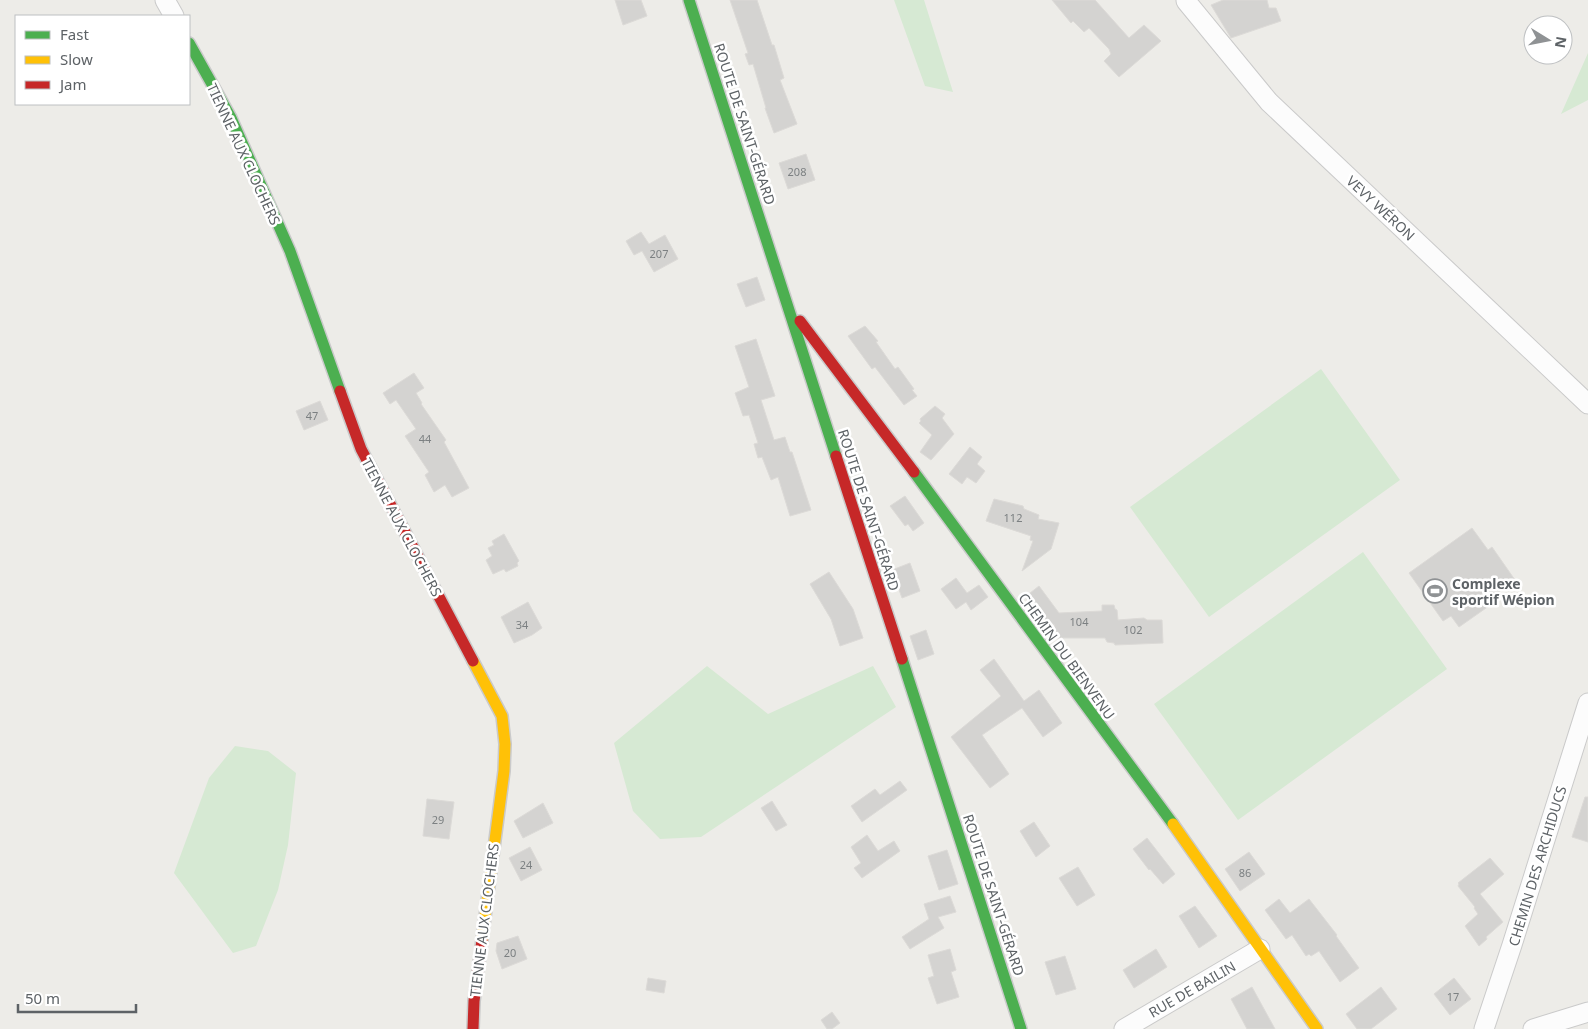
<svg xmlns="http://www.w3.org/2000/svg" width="1588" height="1029" font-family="'Noto Sans',sans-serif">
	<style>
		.green { fill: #d6e9d3 }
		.building { fill: #d4d3d1; stroke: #dcdad7 }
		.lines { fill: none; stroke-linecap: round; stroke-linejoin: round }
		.street-casing { stroke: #cacaca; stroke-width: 21 }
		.fast-casing { stroke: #cacaca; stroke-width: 14 }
		.slow-casing { stroke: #cacaca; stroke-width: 14 }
		.jam-casing { stroke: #cacaca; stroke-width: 14 }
		.street { stroke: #fcfcfc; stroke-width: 19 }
		.fast { stroke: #4caf50; stroke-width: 11 }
		.slow { stroke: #ffc107; stroke-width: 11 }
		.jam { stroke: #c62828; stroke-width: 11 }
		.labels { text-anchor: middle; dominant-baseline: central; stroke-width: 5; stroke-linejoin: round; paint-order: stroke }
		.number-label { font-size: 11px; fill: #7c8082 }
		.street-label { font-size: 14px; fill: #5d6266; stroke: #fff }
		.poi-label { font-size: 14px; font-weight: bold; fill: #5d6266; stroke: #fff; text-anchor: start }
	</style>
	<rect width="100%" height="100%" fill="#edece8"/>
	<path class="green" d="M 894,0 L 924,0 L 953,92 L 925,86 Z
		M 1588,53 L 1588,100 L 1561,114 Z
		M 1321,369 L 1400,480 L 1209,617 L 1130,507 Z
		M 1363,552 L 1447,669 L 1238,820 L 1154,704 Z
		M 707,666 L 768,714 L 873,666 L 896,707 L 701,837 L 660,839 L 633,811 L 614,743 Z
		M 235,746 L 268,751 L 296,773 L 288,845 L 278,890 L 256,946 L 233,953 L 174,873 L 209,778 Z"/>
	<path class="building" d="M 615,0 L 641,0 L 647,16 L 623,25 Z
		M 730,0 L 757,0 L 772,45 L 774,45 L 784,78 L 780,80 L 797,124 L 774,133 L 765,108 L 766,108 L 753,64 L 749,65 L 745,54 L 748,53 Z
		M 1052,0 L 1095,0 L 1129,38 L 1144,25 L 1161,41 L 1119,77 L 1104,61 L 1111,54 L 1109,49 L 1089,28 L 1084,32 L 1073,21 L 1071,23 Z
		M 1223,0 L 1267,0 L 1269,8 L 1276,8 L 1281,21 L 1231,38 L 1211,5 Z
		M 806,154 L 815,180 L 788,189 L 779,163 Z
		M 641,232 L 649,244 L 665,235 L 678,259 L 654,272 L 642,251 L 634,255 L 626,241 Z
		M 757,277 L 765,300 L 746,307 L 737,284 Z
		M 865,326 L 878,341 L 876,342 L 895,369 L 898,367 L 914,389 L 912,390 L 917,396 L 904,405 L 875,367 L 872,369 L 848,336 Z
		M 756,339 L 775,396 L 761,400 L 774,440 L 785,437 L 790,452 L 792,452 L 811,510 L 790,516 L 778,477 L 771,480 L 762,457 L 758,458 L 754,444 L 758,443 L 749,415 L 743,416 L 735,393 L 749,387 L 735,346 Z
		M 414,373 L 424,388 L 416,393 L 422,403 L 421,404 L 446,440 L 444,442 L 469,488 L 452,497 L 445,485 L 434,492 L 425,475 L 429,472 L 405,436 L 416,429 L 396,400 L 390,404 L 383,393 Z
		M 320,401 L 328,420 L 304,430 L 296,411 Z
		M 935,406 L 945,414 L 942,418 L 954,434 L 931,460 L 920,452 L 932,435 L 919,423 L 921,421 L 920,419 Z
		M 970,447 L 982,457 L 977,464 L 985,471 L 976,483 L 967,477 L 962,484 L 949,474 Z
		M 905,496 L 924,523 L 913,531 L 908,524 L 905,526 L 890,506 Z
		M 994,499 L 1023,506 L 1024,509 L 1039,515 L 1038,519 L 1059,523 L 1051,549 L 1022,571 L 1033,541 L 1030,540 L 1031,536 L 986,521 Z
		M 1472,528 L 1488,550 L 1492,547 L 1515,580 L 1492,597 L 1496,601 L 1459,627 L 1451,616 L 1443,621 L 1409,573 Z
		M 504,534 L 519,561 L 517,563 L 518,566 L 506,572 L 504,569 L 493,574 L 486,560 L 492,556 L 488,548 L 494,545 L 492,541 Z
		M 910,563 L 920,591 L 902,598 L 892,570 Z
		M 829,572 L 853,609 L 863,638 L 840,646 L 831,619 L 810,584 Z
		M 956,578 L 967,593 L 979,585 L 988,597 L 971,610 L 966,602 L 956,609 L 941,589 Z
		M 1039,586 L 1059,613 L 1102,611 L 1102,605 L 1114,605 L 1115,609 L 1117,610 L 1118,620 L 1144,618 L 1147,620 L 1162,620 L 1163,643 L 1115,645 L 1114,643 L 1107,642 L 1105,638 L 1056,638 L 1054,624 L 1048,628 L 1025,597 Z
		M 528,602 L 542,628 L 532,635 L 514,643 L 501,617 Z
		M 926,630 L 934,654 L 918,660 L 910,636 Z
		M 994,659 L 1024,701 L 1039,690 L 1062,723 L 1043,737 L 1022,708 L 982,735 L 1009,774 L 990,788 L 951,737 L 1001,696 L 980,670 Z
		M 900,781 L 907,790 L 862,822 L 851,806 L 875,789 L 880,795 Z
		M 1585,797 L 1588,797 L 1588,842 L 1572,837 Z
		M 427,799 L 454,802 L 449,839 L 423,836 Z
		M 772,801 L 787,825 L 776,831 L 761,808 Z
		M 543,803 L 553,823 L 523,838 L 514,821 Z
		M 1034,822 L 1050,846 L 1036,857 L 1020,831 Z
		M 867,835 L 878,851 L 894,841 L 900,851 L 862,878 L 854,868 L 861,863 L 851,847 Z
		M 1147,838 L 1175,874 L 1163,884 L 1150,869 L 1149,870 L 1133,849 Z
		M 530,847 L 542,870 L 521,881 L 509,858 Z
		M 947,850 L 958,884 L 939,890 L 928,856 Z
		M 1249,852 L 1265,874 L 1240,891 L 1225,869 Z
		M 1490,858 L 1504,874 L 1480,894 L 1503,922 L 1486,937 L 1487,939 L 1479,946 L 1465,926 L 1478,914 L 1474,908 L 1475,907 L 1458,886 L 1459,884 L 1458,883 Z
		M 1078,867 L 1095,895 L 1077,906 L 1059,878 Z
		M 950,896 L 956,912 L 938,917 L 944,928 L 910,949 L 902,937 L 929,919 L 924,904 Z
		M 1279,899 L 1290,913 L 1309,899 L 1337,935 L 1336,936 L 1359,968 L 1340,982 L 1319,951 L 1311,956 L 1309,954 L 1306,956 L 1292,935 L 1286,939 L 1265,910 Z
		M 1195,906 L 1217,936 L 1199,948 L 1179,916 Z
		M 518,936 L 527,959 L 502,969 L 496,951 L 497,943 Z
		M 950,949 L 956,970 L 951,972 L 959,997 L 937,1004 L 928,978 L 934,976 L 928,955 Z
		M 1156,949 L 1167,967 L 1134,988 L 1123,970 Z
		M 1065,956 L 1076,989 L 1056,995 L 1045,962 Z
		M 648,978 L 666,981 L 664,993 L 646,990 Z
		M 1454,978 L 1471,999 L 1450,1015 L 1434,994 Z
		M 1252,987 L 1275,1029 L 1247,1029 L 1231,999 Z
		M 1381,987 L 1397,1009 L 1371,1029 L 1357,1029 L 1346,1014 Z
		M 832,1012 L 840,1023 L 832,1029 L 827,1029 L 821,1020 Z"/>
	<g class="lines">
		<g class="street-casing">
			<path id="street" d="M 165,0 L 174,16
				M 1186,1 L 1269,102 L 1588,404
				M 1124,1029 L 1260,949
				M 1484,1029 L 1512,945 L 1588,703
				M 1533,1029 L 1588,1012"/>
		</g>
		<g class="fast-casing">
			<path id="fast" d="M 689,0 L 836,456
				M 189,43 L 231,118 L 290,251 L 340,391
				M 914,472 L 1173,824
				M 902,659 L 1021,1029"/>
		</g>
		<g class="slow-casing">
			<path id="slow" d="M 473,661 L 502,716 L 505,744 L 504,771 L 482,940
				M 1173,824 L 1317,1029"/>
		</g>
		<g class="jam-casing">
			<path id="jam" d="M 800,321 L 914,472
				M 340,391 L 361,449 L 473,661
				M 836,456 L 902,659
				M 473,1029 L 474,1001 L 482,940"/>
		</g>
		<use href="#street" class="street"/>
		<use href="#fast" class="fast"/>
		<use href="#slow" class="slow"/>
		<use href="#jam" class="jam"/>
	</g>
	<defs>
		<g id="stadium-ring" transform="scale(1.25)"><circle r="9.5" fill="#fff" stroke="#8f9294" stroke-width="1.5"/><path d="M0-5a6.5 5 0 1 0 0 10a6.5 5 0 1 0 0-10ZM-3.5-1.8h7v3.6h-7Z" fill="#8f9294"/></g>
	</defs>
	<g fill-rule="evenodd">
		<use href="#stadium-ring" x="1435" y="591"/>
	</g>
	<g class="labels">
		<g class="number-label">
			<text x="797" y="171">208</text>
			<text x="659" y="253">207</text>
			<text x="312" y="415">47</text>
			<text x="425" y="438">44</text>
			<text x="1013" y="517">112</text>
			<text x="1079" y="621">104</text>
			<text x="522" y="624">34</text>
			<text x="1133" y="629">102</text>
			<text x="438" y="819">29</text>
			<text x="526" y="864">24</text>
			<text x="1245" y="872">86</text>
			<text x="510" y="952">20</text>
			<text x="1453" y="996">17</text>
		</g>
		<g class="street-label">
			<text transform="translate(745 124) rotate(72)">ROUTE DE SAINT-GÉRARD</text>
			<text transform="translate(244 154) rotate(65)">TIENNE AUX CLOCHERS</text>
			<text transform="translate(1381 208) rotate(43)">VEVY WÉRON</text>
			<text transform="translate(869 510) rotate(72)">ROUTE DE SAINT-GÉRARD</text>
			<text transform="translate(402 527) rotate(62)">TIENNE AUX CLOCHERS</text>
			<text transform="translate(1067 656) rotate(54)">CHEMIN DU BIENVENU</text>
			<text transform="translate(1537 866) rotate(-73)">CHEMIN DES ARCHIDUCS</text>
			<text transform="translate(994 895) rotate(72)">ROUTE DE SAINT-GÉRARD</text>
			<text transform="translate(484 920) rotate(-83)">TIENNE AUX CLOCHERS</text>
			<text transform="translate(1192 989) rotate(-30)">RUE DE BAILIN</text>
		</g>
		<g class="poi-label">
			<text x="1452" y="583">Complexe<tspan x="1452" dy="16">sportif Wépion</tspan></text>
		</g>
	</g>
	<rect x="15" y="15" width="175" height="90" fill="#ffffff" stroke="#bec0c2"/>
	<rect x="25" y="31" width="25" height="8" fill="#4caf50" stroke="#bec0c2"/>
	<text x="60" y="40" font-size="15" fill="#5d6266">Fast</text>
	<rect x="25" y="56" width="25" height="8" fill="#ffc107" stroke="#bec0c2"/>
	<text x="60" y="65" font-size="15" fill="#5d6266">Slow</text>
	<rect x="25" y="81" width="25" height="8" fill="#c62828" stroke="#bec0c2"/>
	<text x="60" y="90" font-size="15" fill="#5d6266">Jam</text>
	<g transform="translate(1548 40) rotate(100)"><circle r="24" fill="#ffffff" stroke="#bec0c2"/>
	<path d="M0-4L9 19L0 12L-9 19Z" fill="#8f9294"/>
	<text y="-8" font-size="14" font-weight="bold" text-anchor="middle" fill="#5d6266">N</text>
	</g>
	<path d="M18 1004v8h118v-8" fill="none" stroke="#5d6266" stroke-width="2.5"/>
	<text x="25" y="1004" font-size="15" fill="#5d6266" stroke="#ffffff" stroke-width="4" paint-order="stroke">50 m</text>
</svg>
